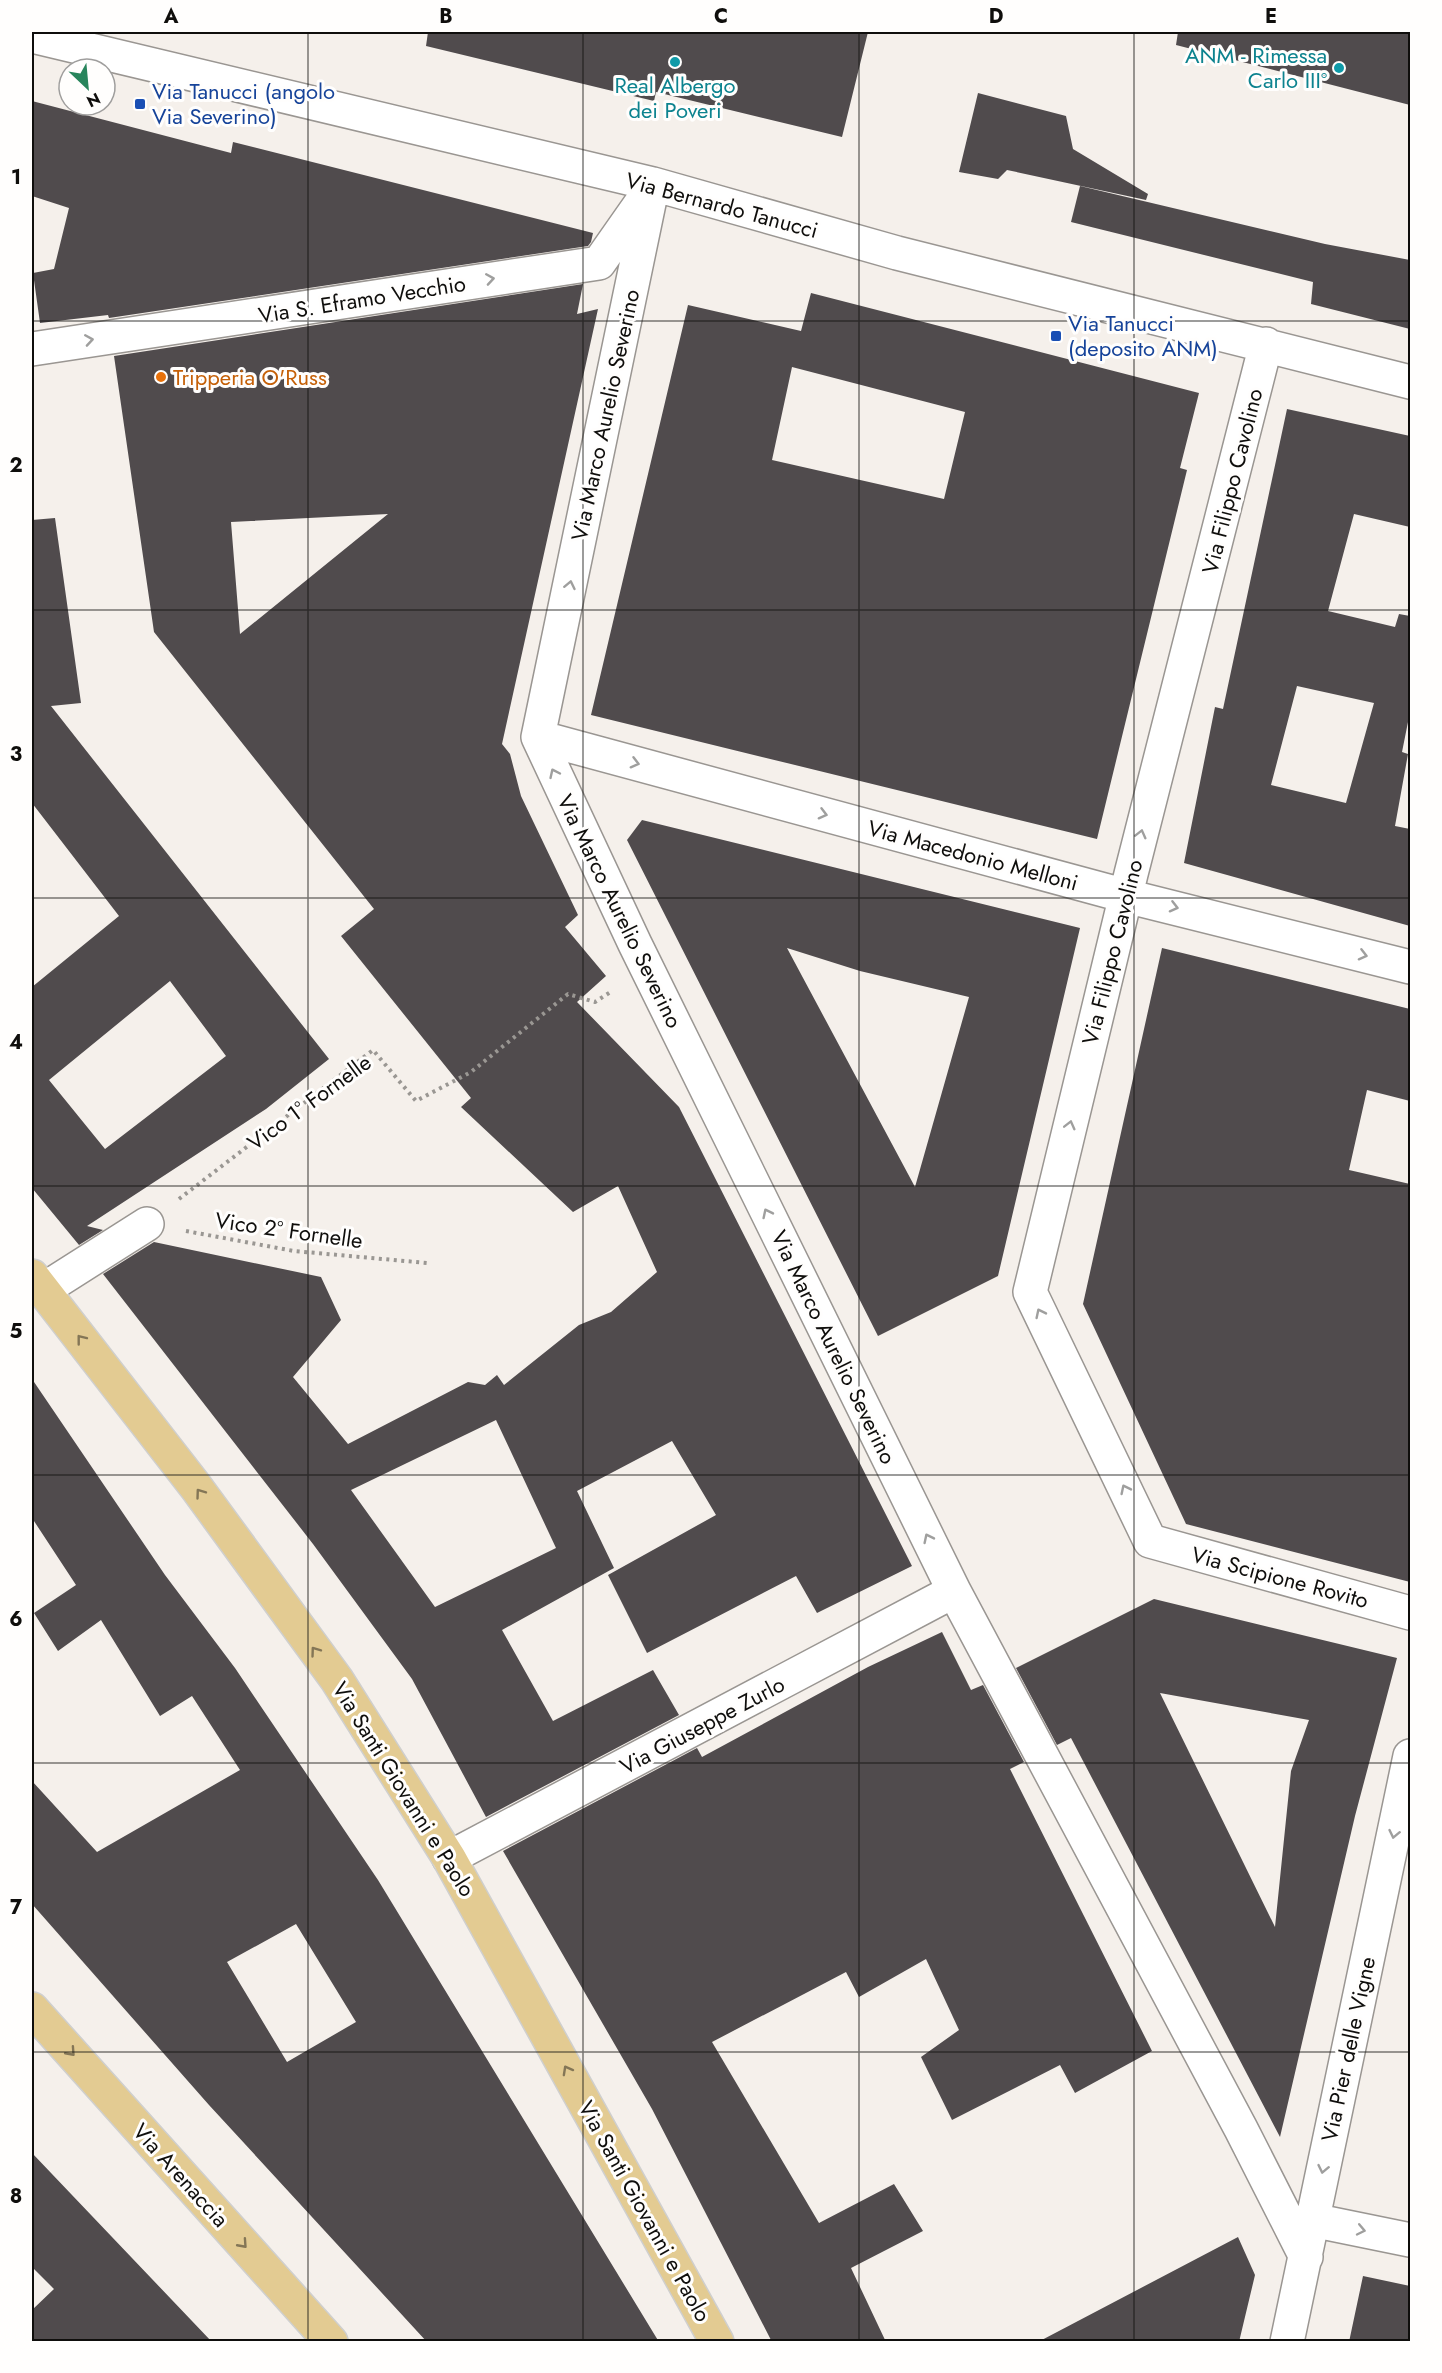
<svg xmlns="http://www.w3.org/2000/svg" width="1442" height="2373" font-family="Jost,sans-serif">
	<style>
		.building { fill: #504b4d; fill-rule: evenodd }
		.lines { fill: none; stroke-linecap: round; stroke-linejoin: round }
		.minor-casing { stroke: #9a9692; stroke-width: 36 }
		.major-casing { stroke: #cfcfce; stroke-width: 36 }
		.path { stroke: #9a9793; stroke-width: 4; stroke-dasharray: 3 4.5; stroke-linecap: butt }
		.minor { stroke: #fff; stroke-width: 33 }
		.major { stroke: #e3cb92; stroke-width: 33 }
		.oneway { stroke: #9f9f9e }
		.oneway2 { stroke: #847656 }
		.grid { fill: none; stroke: #0f0e0c; stroke-width: 1.5; stroke-opacity: 0.55 }
		.culture-dot { fill: #0f9aa8; stroke: #fffefd; stroke-width: 2 }
		.transit-dot { fill: #1a4fb4; stroke: #fffefd; stroke-width: 2 }
		.food-dot { fill: #e8710a; stroke: #fffefd; stroke-width: 2 }
		.labels { text-anchor: middle; dominant-baseline: central; stroke-width: 6; stroke-linejoin: round; paint-order: stroke }
		.culture-label { font-size: 22px; fill: #0d838f; stroke: #fffefd; text-anchor: end }
		.transit-label { font-size: 22px; fill: #164399; stroke: #fffefd; text-anchor: start }
		.street-label { font-size: 22px; fill: #0f0e0c; stroke: #fffefd }
		.food-label { font-size: 22px; fill: #c56008; stroke: #fffefd; text-anchor: start }
		.neatline { fill: none; stroke: #0f0e0c; stroke-width: 2 }
		.grid-label { font-size: 20px; text-anchor: middle; font-weight: bold; fill: #0f0e0c }
	</style>
	<rect width="100%" height="100%" fill="#f5f0eb"/>
	<path class="building" d="M 428,32 L 868,32 L 842,137 L 656,92 L 654,101 L 426,46 Z
		M 1178,32 L 1410,32 L 1410,105 L 1176,45 Z
		M 978,93 L 1066,116 L 1073,149 L 1148,194 L 1146,200 L 1007,170 L 998,179 L 959,172 Z
		M 32,101 L 231,153 L 233,142 L 593,233 L 591,242 L 588,246 L 109,318 L 108,315 L 40,323 L 33,273 L 54,269 L 69,208 L 32,196 Z
		M 1080,186 L 1325,244 L 1410,260 L 1410,329 L 1311,304 L 1313,282 L 1071,222 Z
		M 583,284 L 577,314 L 598,309 L 502,744 L 510,754 L 521,796 L 578,915 L 565,927 L 606,976 L 577,1002 L 679,1107 L 912,1566 L 817,1613 L 796,1576 L 647,1653 L 608,1575 L 716,1515 L 672,1441 L 577,1491 L 614,1568 L 502,1630 L 553,1721 L 653,1670 L 679,1715 L 486,1817 L 412,1679 L 313,1544 L 103,1274 L 154,1242 L 321,1277 L 341,1320 L 293,1377 L 348,1444 L 468,1382 L 485,1385 L 497,1375 L 504,1385 L 579,1325 L 611,1312 L 657,1272 L 618,1186 L 573,1212 L 461,1107 L 471,1098 L 341,936 L 374,909 L 154,632 L 114,356 ZM 388,514 L 240,634 L 231,522 ZM 496,1420 L 556,1548 L 435,1607 L 351,1490 Z
		M 811,293 L 1199,393 L 1180,468 L 1187,470 L 1097,839 L 591,715 L 688,305 L 801,331 ZM 792,367 L 965,412 L 944,499 L 772,460 Z
		M 1287,409 L 1410,436 L 1410,527 L 1354,514 L 1328,611 L 1395,627 L 1399,614 L 1410,616 L 1410,712 L 1402,752 L 1408,754 L 1395,826 L 1410,829 L 1410,926 L 1184,863 L 1215,707 L 1223,709 ZM 1297,686 L 1374,703 L 1346,803 L 1271,785 Z
		M 55,518 L 81,703 L 51,706 L 329,1059 L 266,1109 L 87,1226 L 103,1230 L 79,1245 L 32,1188 L 32,987 L 119,916 L 32,803 L 32,520 ZM 170,981 L 226,1056 L 105,1149 L 49,1080 Z
		M 642,820 L 1080,928 L 998,1276 L 878,1336 L 627,840 ZM 787,948 L 860,971 L 969,997 L 915,1187 Z
		M 1162,948 L 1410,1009 L 1410,1101 L 1367,1090 L 1349,1170 L 1410,1184 L 1410,1582 L 1186,1524 L 1083,1304 Z
		M 32,1379 L 165,1575 L 235,1668 L 378,1880 L 659,2342 L 427,2342 L 209,2105 L 32,1904 L 32,1781 L 97,1852 L 240,1770 L 192,1696 L 160,1716 L 101,1620 L 58,1651 L 34,1613 L 76,1585 L 32,1518 ZM 296,1924 L 356,2022 L 287,2062 L 227,1962 Z
		M 1154,1599 L 1397,1658 L 1355,1816 L 1280,2137 L 1071,1738 L 1057,1745 L 1016,1668 ZM 1160,1693 L 1309,1720 L 1291,1771 L 1275,1927 Z
		M 942,1632 L 971,1690 L 983,1685 L 1024,1762 L 1010,1769 L 1152,2051 L 1075,2093 L 1060,2065 L 952,2120 L 921,2057 L 959,2030 L 926,1959 L 859,1997 L 846,1972 L 712,2042 L 819,2223 L 894,2184 L 923,2231 L 851,2268 L 886,2342 L 772,2342 L 652,2109 L 503,1851 L 697,1748 L 702,1757 L 868,1667 Z
		M 32,2153 L 212,2342 L 32,2342 L 32,2310 L 54,2289 L 32,2267 Z
		M 1238,2237 L 1255,2275 L 1239,2342 L 1038,2342 Z
		M 1363,2276 L 1410,2286 L 1410,2342 L 1349,2342 Z"/>
	<g class="lines">
		<g class="minor-casing">
			<path id="minor" d="M 32,36 L 653,184 L 897,253 L 1410,382
				M 653,184 L 538,737 L 635,944 L 954,1591 L 1241,2129 L 1306,2257
				M 1266,344 L 1131,874 L 1030,1292 L 1150,1541 L 1410,1613
				M 32,349 L 599,263 L 646,196
				M 538,737 L 1126,896 L 1410,967
				M 43,1290 L 147,1224
				M 449,1858 L 954,1591
				M 1312,2220 L 1410,2240
				M 1287,2342 L 1410,1756"/>
		</g>
		<g class="major-casing">
			<path id="major" d="M 32,1276 L 196,1487 L 337,1680 L 449,1858 L 717,2342
				M 32,2009 L 331,2342"/>
		</g>
		<path class="path" d="M 179,1199 L 373,1050 L 416,1101 L 471,1072 L 568,994 L 595,1002 L 612,991
			M 186,1231 L 294,1251 L 427,1263"/>
		<use href="#minor" class="minor"/>
		<use href="#major" class="major"/>
	</g>
	<defs><path id="oneway-chevron" d="M-2-3.5L2.5 0L-2 3.5" fill="none" stroke-width="1.6" stroke-linecap="round" stroke-linejoin="round" transform="scale(1.5)"/></defs>
	<g class="oneway">
		<use href="#oneway-chevron" transform="translate(490 279) rotate(-9)"/>
		<use href="#oneway-chevron" transform="translate(89 340) rotate(-9)"/>
		<use href="#oneway-chevron" transform="translate(570 585) rotate(-78)"/>
		<use href="#oneway-chevron" transform="translate(635 763) rotate(15)"/>
		<use href="#oneway-chevron" transform="translate(554 773) rotate(-115)"/>
		<use href="#oneway-chevron" transform="translate(823 814) rotate(15)"/>
		<use href="#oneway-chevron" transform="translate(1141 834) rotate(-76)"/>
		<use href="#oneway-chevron" transform="translate(1174 907) rotate(14)"/>
		<use href="#oneway-chevron" transform="translate(1363 955) rotate(14)"/>
		<use href="#oneway-chevron" transform="translate(1070 1125) rotate(-76)"/>
		<use href="#oneway-chevron" transform="translate(767 1213) rotate(-116)"/>
		<use href="#oneway-chevron" transform="translate(1040 1313) rotate(-116)"/>
		<use href="#oneway-chevron" transform="translate(1125 1489) rotate(-116)"/>
		<use href="#oneway-chevron" transform="translate(928 1538) rotate(-116)"/>
		<use href="#oneway-chevron" transform="translate(1394 1834) rotate(102)"/>
		<use href="#oneway-chevron" transform="translate(1323 2169) rotate(102)"/>
		<use href="#oneway-chevron" transform="translate(1361 2230) rotate(12)"/>
	</g>
	<g class="oneway2">
		<use href="#oneway-chevron" transform="translate(81 1339) rotate(-128)"/>
		<use href="#oneway-chevron" transform="translate(200 1493) rotate(-126)"/>
		<use href="#oneway-chevron" transform="translate(315 1651) rotate(-126)"/>
		<use href="#oneway-chevron" transform="translate(71 2052) rotate(48)"/>
		<use href="#oneway-chevron" transform="translate(567 2070) rotate(-119)"/>
		<use href="#oneway-chevron" transform="translate(243 2244) rotate(48)"/>
	</g>
	<path class="grid" d="M 308,32 L 308,2342M 583,32 L 583,2342M 859,32 L 859,2342M 1134,32 L 1134,2342M 32,321 L 1410,321M 32,610 L 1410,610M 32,898 L 1410,898M 32,1186 L 1410,1186M 32,1475 L 1410,1475M 32,1763 L 1410,1763M 32,2052 L 1410,2052"/>
	<g class="culture-dot">
		<circle cx="675" cy="62" r="6"/>
		<circle cx="1339" cy="68" r="6"/>
	</g>
	<g class="transit-dot">
		<rect x="134" y="98" width="12" height="12" rx="3"/>
		<rect x="1050" y="330" width="12" height="12" rx="3"/>
	</g>
	<circle class="food-dot" cx="161" cy="377" r="6"/>
	<g class="labels">
		<g class="culture-label">
			<text x="1327" y="55">ANM - Rimessa<tspan x="1327" dy="25">Carlo III°</tspan></text>
			<text x="675" y="85" text-anchor="middle">Real Albergo<tspan x="675" dy="25">dei Poveri</tspan></text>
		</g>
		<g class="transit-label">
			<text x="152" y="91">Via Tanucci (angolo<tspan x="152" dy="25">Via Severino)</tspan></text>
			<text x="1068" y="323">Via Tanucci<tspan x="1068" dy="25">(deposito ANM)</tspan></text>
		</g>
		<g class="street-label">
			<text transform="translate(722 205) rotate(15)">Via Bernardo Tanucci</text>
			<text transform="translate(362 299) rotate(-9)">Via S. Eframo Vecchio</text>
			<text transform="translate(605 415) rotate(-78)">Via Marco Aurelio Severino</text>
			<text transform="translate(1232 481) rotate(-76)">Via Filippo Cavolino</text>
			<text transform="translate(973 855) rotate(15)">Via Macedonio Melloni</text>
			<text transform="translate(620 911) rotate(64)">Via Marco Aurelio Severino</text>
			<text transform="translate(1112 952) rotate(-76)">Via Filippo Cavolino</text>
			<text transform="translate(309 1102) rotate(-36)">Vico 1° Fornelle</text>
			<text transform="translate(289 1230) rotate(8)">Vico 2° Fornelle</text>
			<text transform="translate(834 1347) rotate(64)">Via Marco Aurelio Severino</text>
			<text transform="translate(1280 1577) rotate(15)">Via Scipione Rovito</text>
			<text transform="translate(702 1725) rotate(-28)">Via Giuseppe Zurlo</text>
			<text transform="translate(404 1789) rotate(58)">Via Santi Giovanni e Paolo</text>
			<text transform="translate(1348 2049) rotate(-78)">Via Pier delle Vigne</text>
			<text transform="translate(181 2175) rotate(48)">Via Arenaccia</text>
			<text transform="translate(645 2211) rotate(61)">Via Santi Giovanni e Paolo</text>
		</g>
		<g class="food-label">
			<text x="173" y="377">Tripperia O'Russ</text>
		</g>
	</g>
	<rect width="1442" height="2373" fill="none" stroke="#fffefd" stroke-width="66"/>
	<g transform="translate(87 87) rotate(154)"><circle r="28" fill="#fffefd" stroke="#9f9e9d" stroke-width="1.5"/>
	<path d="M0-4.5L10 22L0 15L-10 22Z" fill="#28855c"/>
	<text y="-9" font-size="16" font-weight="bold" text-anchor="middle" fill="#0f0e0c">N</text>
	</g>
	<rect x="33" y="33" width="1376" height="2307" class="neatline"/>
	<g class="grid-label">
		<text x="171" y="23">A</text>
		<text x="446" y="23">B</text>
		<text x="721" y="23">C</text>
		<text x="996" y="23">D</text>
		<text x="1271" y="23">E</text>
		<text x="16" y="184">1</text>
		<text x="16" y="472">2</text>
		<text x="16" y="761">3</text>
		<text x="16" y="1049">4</text>
		<text x="16" y="1338">5</text>
		<text x="16" y="1626">6</text>
		<text x="16" y="1914">7</text>
		<text x="16" y="2203">8</text>
	</g>
</svg>
